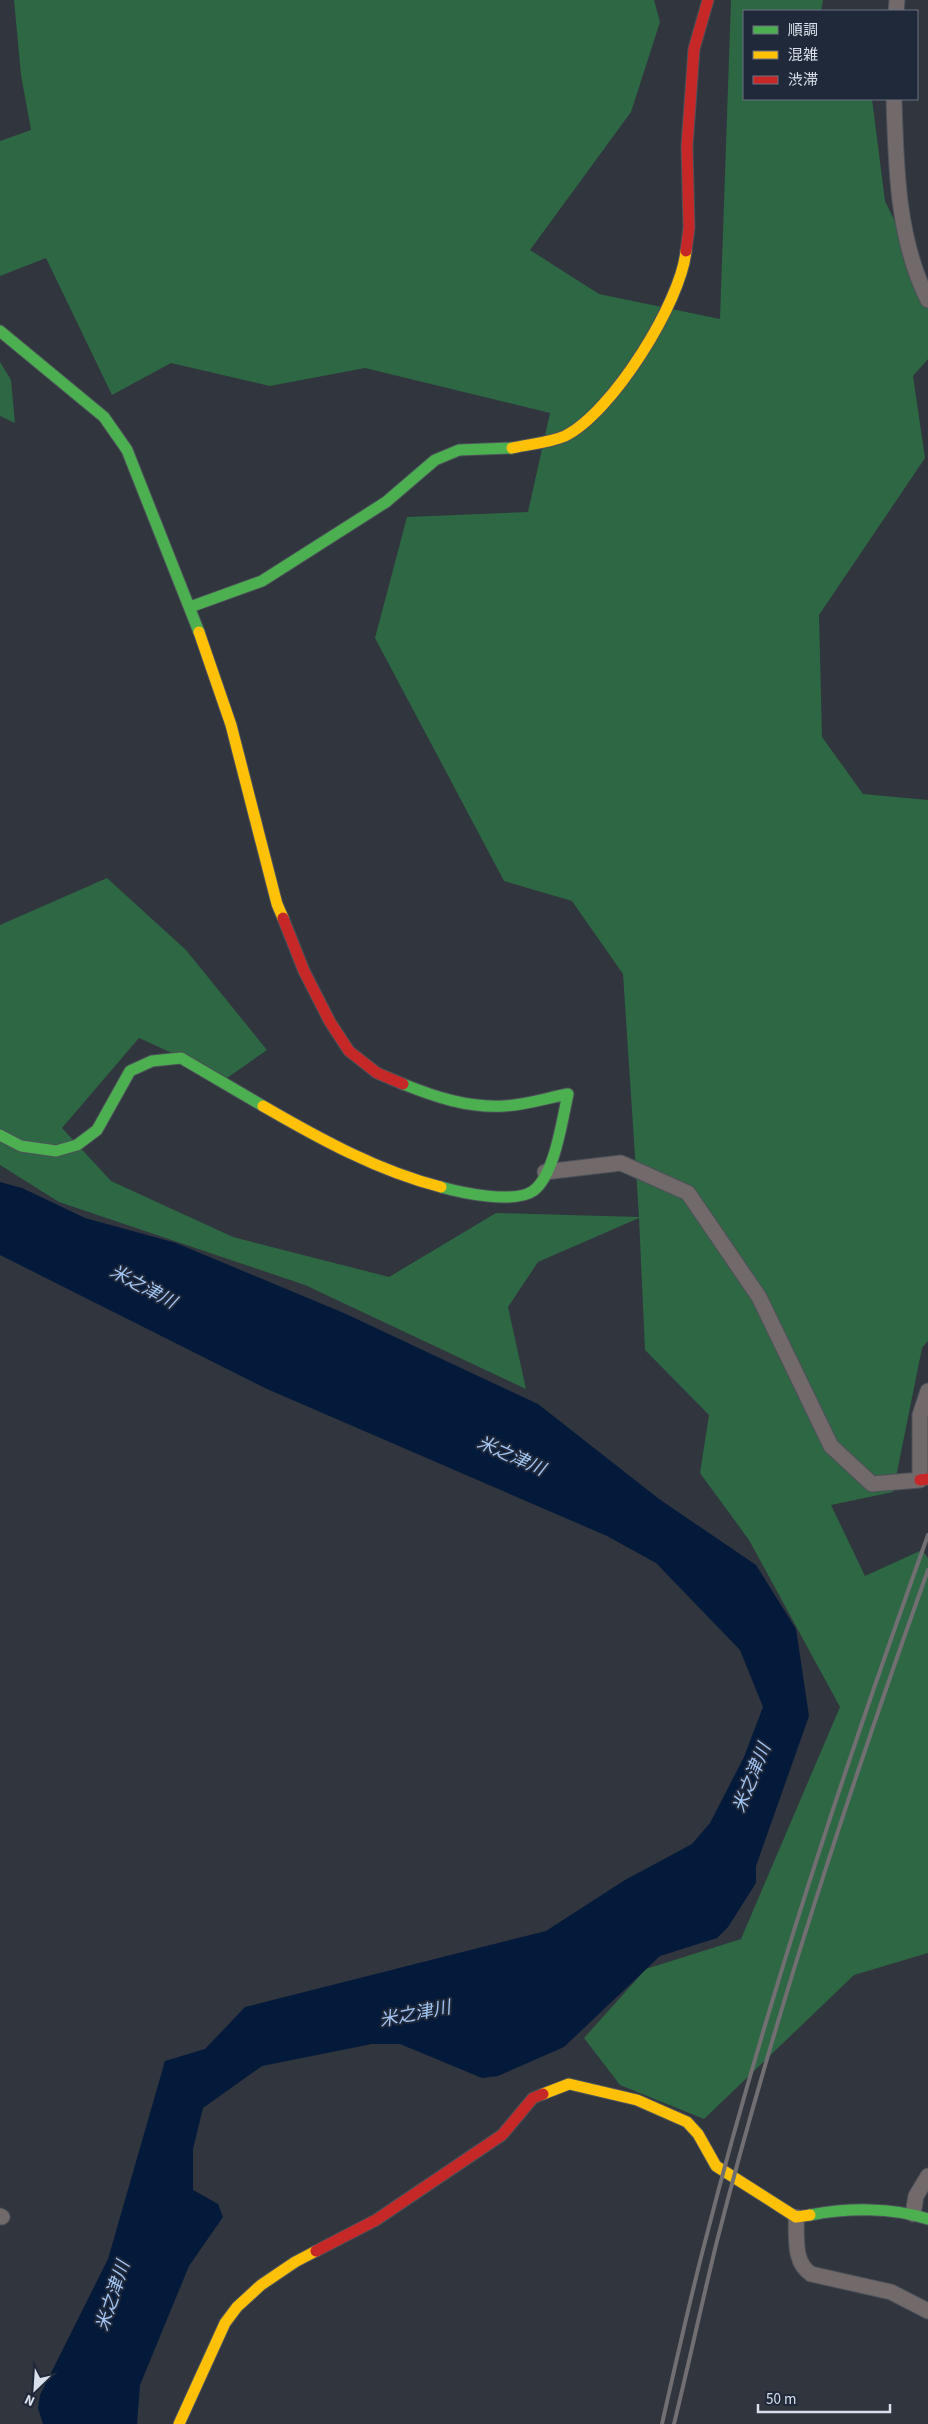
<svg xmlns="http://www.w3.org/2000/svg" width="928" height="2424" font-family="'Source Sans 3','Noto Sans JP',sans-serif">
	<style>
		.forest { fill: #2e6743 }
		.water { fill: #041a3a }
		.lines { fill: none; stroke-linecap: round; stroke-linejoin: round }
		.street-casing { stroke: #4c5159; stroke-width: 17 }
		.fast-casing { stroke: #4c5159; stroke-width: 13 }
		.slow-casing { stroke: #4c5159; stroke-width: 13 }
		.jam-casing { stroke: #4c5159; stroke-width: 13 }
		.street { stroke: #72696a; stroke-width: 15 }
		.fast { stroke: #4caf50; stroke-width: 11 }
		.slow { stroke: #ffc107; stroke-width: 11 }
		.jam { stroke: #c62828; stroke-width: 11 }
		.rail { stroke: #716f72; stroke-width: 4 }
		.labels { text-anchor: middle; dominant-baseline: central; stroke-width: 4; stroke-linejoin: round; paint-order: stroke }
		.water-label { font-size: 18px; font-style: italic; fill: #a2c5f3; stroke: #20293a }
	</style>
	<rect width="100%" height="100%" fill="#30353e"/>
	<path class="forest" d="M 14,0 L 654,0 L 660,22 L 631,112 L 530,250 L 599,294 L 720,319 L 731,0 L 823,0 L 821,11 L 744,11 L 744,99 L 872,99 L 885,201 L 928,289 L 928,359 L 913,376 L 925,458 L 819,615 L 822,737 L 863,794 L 928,800 L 928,1341 L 922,1348 L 893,1492 L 831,1505 L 865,1576 L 922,1550 L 928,1558 L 928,1953 L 854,1975 L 704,2119 L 620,2085 L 584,2038 L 646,1969 L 741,1939 L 840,1707 L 749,1540 L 700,1473 L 709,1415 L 645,1350 L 639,1218 L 538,1262 L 508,1307 L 526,1389 L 305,1285 L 59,1202 L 0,1165 L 0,925 L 107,878 L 186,950 L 267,1050 L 227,1078 L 139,1038 L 62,1128 L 111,1181 L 233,1237 L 389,1277 L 496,1213 L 639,1217 L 623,974 L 572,901 L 504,881 L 375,638 L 407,517 L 528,512 L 550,413 L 365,368 L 270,386 L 171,363 L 112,395 L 46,258 L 0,276 L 0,141 L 31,130 L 21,75 Z
		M 0,362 L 11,380 L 15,423 L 0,416 Z"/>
	<path class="water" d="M 0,1182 L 22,1188 L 85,1218 L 176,1243 L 346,1314 L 538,1404 L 659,1499 L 756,1565 L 796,1629 L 809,1716 L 756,1866 L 756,1883 L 728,1927 L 717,1938 L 660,1956 L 564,2047 L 498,2076 L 482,2078 L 400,2044 L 372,2044 L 262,2066 L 203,2108 L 193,2149 L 193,2190 L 218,2204 L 223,2217 L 189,2266 L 140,2385 L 137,2424 L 43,2424 L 38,2408 L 40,2395 L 108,2259 L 165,2061 L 205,2049 L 245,2007 L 546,1931 L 625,1880 L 692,1844 L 710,1823 L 744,1757 L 763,1707 L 740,1650 L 656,1563 L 607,1536 L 267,1389 L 0,1255 Z"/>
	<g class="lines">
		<g class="street-casing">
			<path id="street" d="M 896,11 L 897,0
				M 894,99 C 896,166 897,239 928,300
				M 545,1172 L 621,1163 L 688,1193 L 759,1297 L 831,1446 L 872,1484 L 920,1480 L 920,1415 L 928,1391
				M 913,2214 L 916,2196 L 928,2176
				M 0,2216 L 2,2217
				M 796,2217 C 797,2238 793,2262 811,2274 L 891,2292 L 928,2311"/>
		</g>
		<g class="fast-casing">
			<path id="fast" d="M 0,331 L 104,417 L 127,450 L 199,632
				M 190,607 L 262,581 L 386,502 L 435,460 L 459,450 L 512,448
				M 403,1084 C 435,1097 468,1108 504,1106 C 525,1105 547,1098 568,1094 C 562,1120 555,1175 533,1191 C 514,1204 462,1193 441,1187
				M 0,1135 L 21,1146 L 56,1151 L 77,1145 L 97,1130 L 130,1071 L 152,1061 L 181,1058 L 263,1106
				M 810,2215 C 847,2208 891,2207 928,2219"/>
		</g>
		<g class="slow-casing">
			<path id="slow" d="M 512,448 C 529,444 549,443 565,436 C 612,413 681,302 686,251
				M 199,632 L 231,725 L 277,904 L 283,918
				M 263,1106 C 320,1139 378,1171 441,1187
				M 543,2094 L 569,2084 L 637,2100 L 687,2122 L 698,2134 L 716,2166 L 796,2217 L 810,2215
				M 179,2424 L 225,2323 L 237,2307 L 261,2285 L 295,2262 L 316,2251"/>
		</g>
		<g class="jam-casing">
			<path id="jam" d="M 686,251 L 689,228 L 687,146 L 694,49 L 708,0
				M 283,918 L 304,971 L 330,1022 L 349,1051 L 377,1073 L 403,1084
				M 920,1480 L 928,1479
				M 316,2251 L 376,2220 L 502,2135 L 533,2098 L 543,2094"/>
		</g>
		<use href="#street" class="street"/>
		<use href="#fast" class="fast"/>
		<use href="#slow" class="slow"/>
		<use href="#jam" class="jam"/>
		<path class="rail" d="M 662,2424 C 676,2362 690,2299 706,2238 C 767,2000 845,1766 928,1535
			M 674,2424 C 689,2363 702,2302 717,2241 C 775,2014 849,1791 928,1570"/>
	</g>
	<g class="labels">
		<g class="water-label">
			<text transform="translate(143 1287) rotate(28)">米之津川</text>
			<text transform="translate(511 1456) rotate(24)">米之津川</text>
			<text transform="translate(752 1778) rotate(-68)">米之津川</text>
			<text transform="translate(415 2014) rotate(-11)">米之津川</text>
			<text transform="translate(113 2296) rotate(-72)">米之津川</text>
		</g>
	</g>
	<rect x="743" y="10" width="175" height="90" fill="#20293a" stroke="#6a7281"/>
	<rect x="753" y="26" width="25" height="8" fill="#4caf50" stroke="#6a7281"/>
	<text x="788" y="35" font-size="15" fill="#dae0eb">順調</text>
	<rect x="753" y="51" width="25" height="8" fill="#ffc107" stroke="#6a7281"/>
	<text x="788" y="60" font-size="15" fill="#dae0eb">混雑</text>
	<rect x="753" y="76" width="25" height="8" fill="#c62828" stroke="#6a7281"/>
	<text x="788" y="85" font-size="15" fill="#dae0eb">渋滞</text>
	<g transform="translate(35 2389) rotate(205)" stroke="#20293a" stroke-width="4" paint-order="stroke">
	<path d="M0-4L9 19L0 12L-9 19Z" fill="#dae0eb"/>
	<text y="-8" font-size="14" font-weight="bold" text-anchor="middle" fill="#dae0eb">N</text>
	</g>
	<path d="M758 2404v8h132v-8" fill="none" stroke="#dae0eb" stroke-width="2.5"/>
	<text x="766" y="2404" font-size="15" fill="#dae0eb" stroke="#20293a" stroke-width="4" paint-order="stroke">50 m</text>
</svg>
